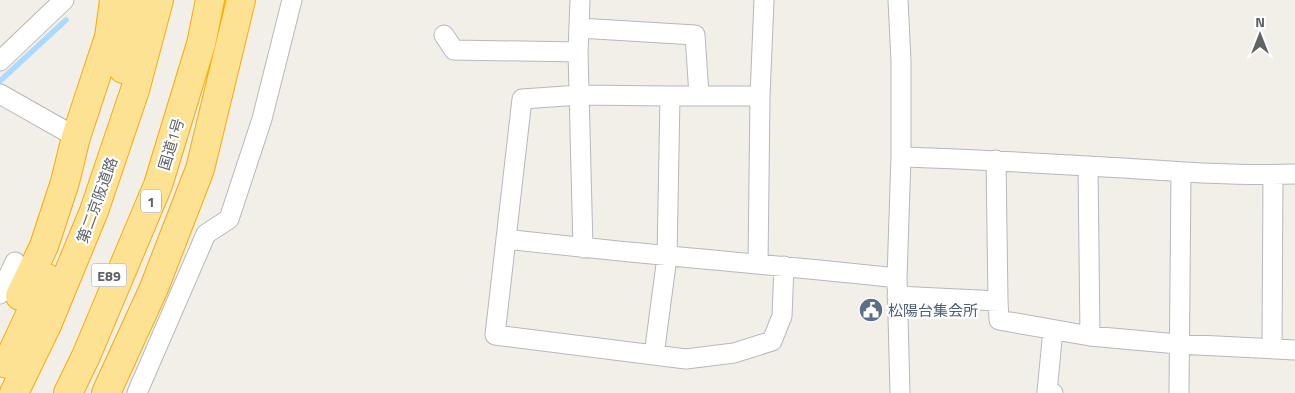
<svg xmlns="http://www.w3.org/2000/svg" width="1295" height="393" font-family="'Titillium Web','Noto Sans JP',sans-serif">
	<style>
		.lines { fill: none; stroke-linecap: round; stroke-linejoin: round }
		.stream { stroke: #aadaff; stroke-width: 5.5 }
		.street-casing { stroke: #b5b8bc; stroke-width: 21 }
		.highway-casing { stroke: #f9ab00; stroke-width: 30 }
		.street { stroke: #fff; stroke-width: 19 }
		.highway { stroke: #fde293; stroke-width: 28 }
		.labels { text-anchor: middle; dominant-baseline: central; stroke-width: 4.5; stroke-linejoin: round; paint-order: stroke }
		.shield { fill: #fff; stroke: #8f9295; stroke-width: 1 }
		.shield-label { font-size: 14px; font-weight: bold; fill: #5f6368 }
		.street-label { font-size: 15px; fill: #5f6368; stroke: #fff }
		.service-label { font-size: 15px; fill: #4e5e75; stroke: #fff; text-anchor: start }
	</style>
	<rect width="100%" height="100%" fill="#f1efe8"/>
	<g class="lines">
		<path class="stream" d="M 0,81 L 66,20"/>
		<g class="street-casing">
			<path id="street" d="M 580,0 L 578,52 L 583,248
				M 898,0 L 901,61 L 901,157 L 897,278 L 900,393
				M 579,28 L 695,35 L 699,95
				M 444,35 L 454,50 L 578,52
				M 0,61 L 64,0
				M 0,94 L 76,137
				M 580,95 L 670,96 L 667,257 L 654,355 L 495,335 L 522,99 Z
				M 670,96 L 760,96
				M 901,157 C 975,159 1050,164 1124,168 C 1181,172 1238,176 1295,174
				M 996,160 L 998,301
				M 1088,166 L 1090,336
				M 506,239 C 636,254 767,264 897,278
				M 758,264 L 760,96 L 764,0
				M 0,294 L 15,262
				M 897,296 L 998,301 L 999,320 L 1090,336 L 1178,344 L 1295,350
				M 1053,330 L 1047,392 L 1053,393
				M 1272,348 L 1273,175
				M 654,355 L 686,359 L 734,353 L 772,341 L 782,316 L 784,266
				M 137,393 L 206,234 L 229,219 L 262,119 L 292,0
				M 1179,393 L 1181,172"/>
		</g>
		<g class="highway-casing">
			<path id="highway" d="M 123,69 L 133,12 L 132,0
				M 20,296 L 44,246 L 65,182 L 76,137 L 109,37 L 114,0
				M 7,364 L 47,278
				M 14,393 L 47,325 L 94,211 L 135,90 L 159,0
				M 68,393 L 86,356 L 158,185 L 201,44 L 210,0
				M 106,393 L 154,288 L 200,169 L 241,0"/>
		</g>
		<use href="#street" class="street"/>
		<use href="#highway" class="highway"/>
	</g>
	<defs>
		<g id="civic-disc" transform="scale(1.25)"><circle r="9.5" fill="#5c6f8a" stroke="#fff"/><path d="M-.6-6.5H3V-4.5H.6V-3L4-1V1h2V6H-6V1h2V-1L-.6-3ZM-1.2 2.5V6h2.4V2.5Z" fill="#fff"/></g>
	</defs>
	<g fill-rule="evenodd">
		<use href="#civic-disc" x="871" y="310"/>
	</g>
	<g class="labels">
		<g class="shield">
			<rect x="141" y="189.5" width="20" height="23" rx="4"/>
			<rect x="91.5" y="263.5" width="35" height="23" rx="4"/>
		</g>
		<g class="shield-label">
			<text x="151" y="201">1</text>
			<text x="109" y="275">E89</text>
		</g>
		<g class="street-label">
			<text transform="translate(171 144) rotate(-73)">国道1号</text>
			<text transform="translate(97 200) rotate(-70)">第二京阪道路</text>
		</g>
		<g class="service-label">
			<text x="888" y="310">松陽台集会所</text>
		</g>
	</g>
	<g transform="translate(1260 35)" stroke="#ffffff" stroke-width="4" paint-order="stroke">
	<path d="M0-4L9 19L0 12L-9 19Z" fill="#5f6368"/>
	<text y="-8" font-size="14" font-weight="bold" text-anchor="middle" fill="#5f6368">N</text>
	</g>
</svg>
